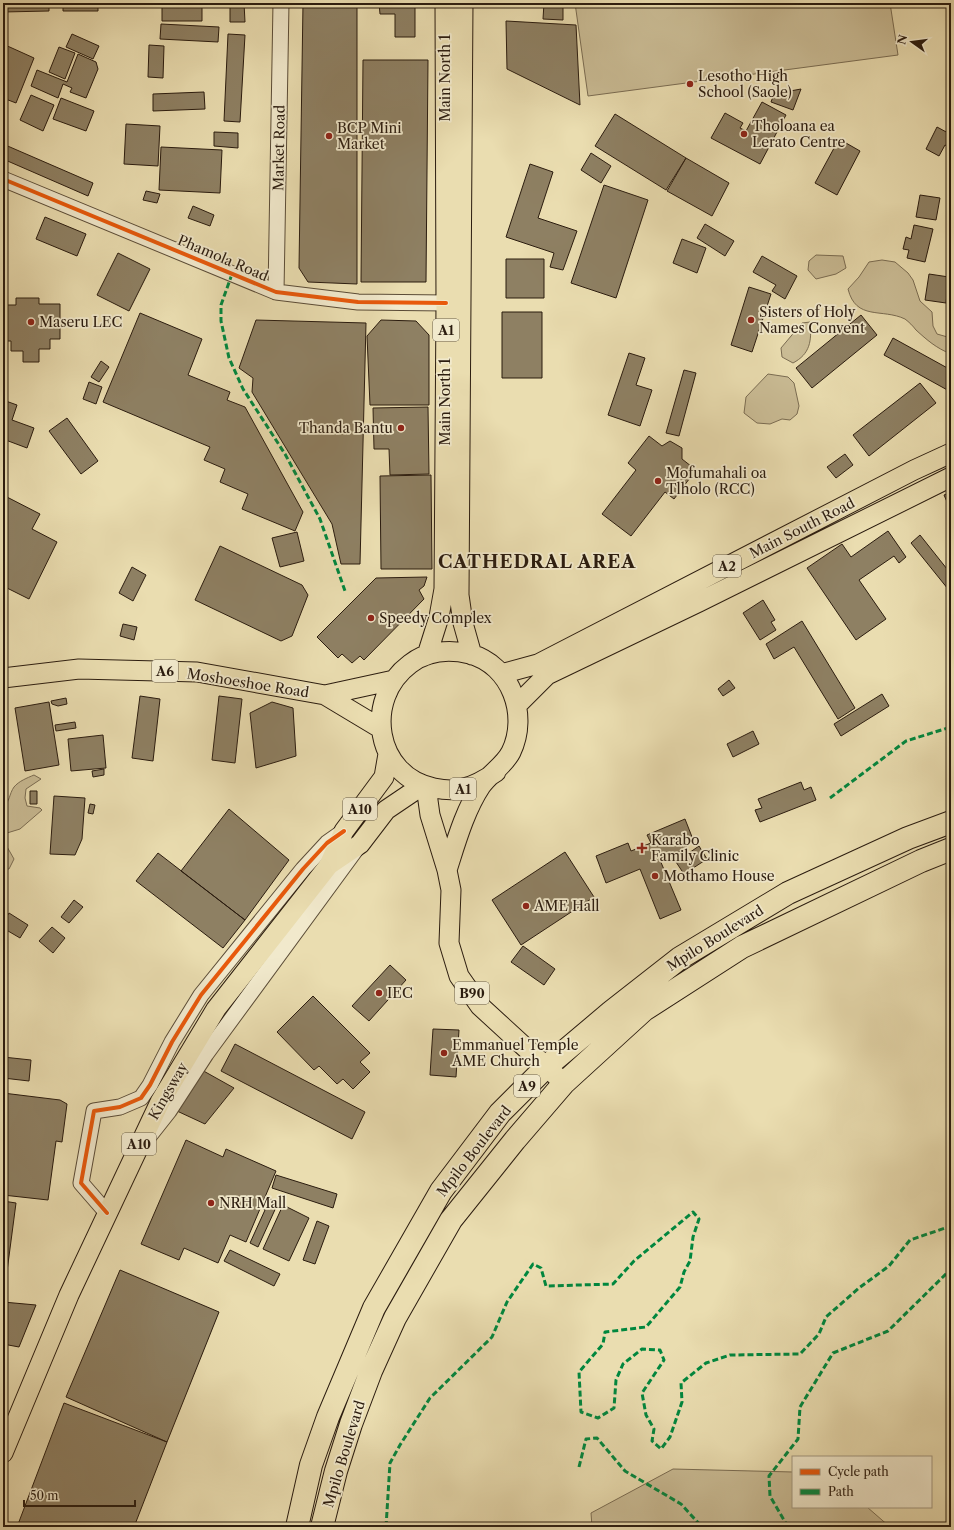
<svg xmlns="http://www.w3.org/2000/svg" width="954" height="1530" font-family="'Libre Caslon Text',serif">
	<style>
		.green { fill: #cabc95; stroke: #7a6c52 }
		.building { fill: #8e8063; stroke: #2b1c0f }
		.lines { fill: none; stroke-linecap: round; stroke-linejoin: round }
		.minor-casing { stroke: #5b4c37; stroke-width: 17 }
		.major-casing { stroke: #2b1c0f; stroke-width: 21 }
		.highway-casing { stroke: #2b1c0f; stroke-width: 24 }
		.minor { stroke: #f1e9cc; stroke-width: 15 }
		.major { stroke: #eaddb0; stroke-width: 19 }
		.highway { stroke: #eaddb0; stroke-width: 22 }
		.quiet { stroke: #00873e; stroke-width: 3; stroke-dasharray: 6 3; stroke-linecap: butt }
		.cycleway-casing { stroke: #f1e9cc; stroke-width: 6 }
		.cycleway { stroke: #e8590c; stroke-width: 4 }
		.poi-dot { fill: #8f2418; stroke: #f1e9cc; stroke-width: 1.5 }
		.labels { text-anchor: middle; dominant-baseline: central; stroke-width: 3.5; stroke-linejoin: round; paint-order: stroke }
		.shield { fill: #f1e9cc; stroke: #665a48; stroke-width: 1 }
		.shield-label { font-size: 13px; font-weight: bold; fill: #2b1c0f }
		.poi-label { font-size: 14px; fill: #2b1c0f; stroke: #f1e9cc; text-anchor: start }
		.street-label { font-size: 14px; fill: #2b1c0f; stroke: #f1e9cc }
		.district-label { font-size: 18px; font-weight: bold; letter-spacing: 1px; fill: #2b1c0f; stroke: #f1e9cc }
	</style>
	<rect width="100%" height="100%" fill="#eaddb0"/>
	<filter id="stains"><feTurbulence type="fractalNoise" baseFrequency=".005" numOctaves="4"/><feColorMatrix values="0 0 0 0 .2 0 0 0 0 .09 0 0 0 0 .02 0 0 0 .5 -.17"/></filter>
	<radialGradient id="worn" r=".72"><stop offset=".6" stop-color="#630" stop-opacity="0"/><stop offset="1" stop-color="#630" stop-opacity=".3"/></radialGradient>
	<path class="green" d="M 575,3 L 890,3 L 898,55 L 588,96 Z
		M 816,255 L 843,256 L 846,268 L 836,274 L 816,279 L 808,270 L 809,261 Z
		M 882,260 L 895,262 L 908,273 L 913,280 L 920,301 L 932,312 L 933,326 L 937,334 L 951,338 L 951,354 C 936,348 927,340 916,330 C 913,326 909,322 905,319 C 882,308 856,321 848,289 L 859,277 L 869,262 Z
		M 810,322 C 812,341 810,354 793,363 L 782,357 L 781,348 L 802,323 Z
		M 768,374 L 788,377 L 794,383 L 799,406 L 797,414 L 790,420 L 782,419 L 770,424 L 757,423 L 744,413 L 746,397 Z
		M 34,775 L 41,779 L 26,789 L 25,798 L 27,806 L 40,808 L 42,810 L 20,829 L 7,833 L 6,845 L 14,859 L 9,869 L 3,869 L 3,807 C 10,802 9,794 14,787 C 19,781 27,778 34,775 Z
		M 673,1469 L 793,1472 L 793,1507 L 867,1507 L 890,1527 L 592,1527 L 591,1513 Z"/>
	<path class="building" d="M 3,3 L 98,3 L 98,11 L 63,11 L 63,6 L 49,7 L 49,11 L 3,12 Z
		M 123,3 L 202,3 L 202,21 L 162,21 L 162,4 Z
		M 230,3 L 244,3 L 245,22 L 230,22 Z
		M 303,3 L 357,3 L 357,284 L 308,282 L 299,268 Z
		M 379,3 L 415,3 L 415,37 L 395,37 L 395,14 L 380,14 Z
		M 504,3 L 535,3 L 535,5 L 504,5 Z
		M 544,3 L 563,3 L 563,20 L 543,19 Z
		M 506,21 L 576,25 L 580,105 L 507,69 Z
		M 161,24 L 219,27 L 218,42 L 160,39 Z
		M 72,34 L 99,46 L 93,59 L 66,47 Z
		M 228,34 L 245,35 L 240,122 L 224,121 Z
		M 3,44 L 34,58 L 16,103 L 3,98 Z
		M 149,45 L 164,46 L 163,78 L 148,77 Z
		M 59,47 L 75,53 L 65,79 L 49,72 Z
		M 78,54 L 96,62 L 98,69 L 86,98 L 70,92 L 72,88 L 63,84 L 58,98 L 31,86 L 37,70 L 67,82 Z
		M 363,60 L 428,60 L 426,282 L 361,282 Z
		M 801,89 L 793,110 L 771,102 L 774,94 Z
		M 204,92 L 205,109 L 153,111 L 153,94 Z
		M 31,95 L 54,105 L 43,131 L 20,120 Z
		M 61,98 L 94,111 L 86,131 L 53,119 Z
		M 762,102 L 786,115 L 760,164 L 711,138 L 725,113 L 743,123 L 740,128 L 746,131 Z
		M 615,114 L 686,158 L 666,190 L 595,146 Z
		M 126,124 L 160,126 L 158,166 L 124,164 Z
		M 937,127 L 950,134 L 948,138 L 951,140 L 949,147 L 945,145 L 939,156 L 926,149 Z
		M 214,132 L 238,133 L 238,148 L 214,146 Z
		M 839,139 L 860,151 L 837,195 L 815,183 Z
		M 3,144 L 93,183 L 88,196 L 3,159 Z
		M 161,147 L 222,150 L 220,193 L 159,190 Z
		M 591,153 L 611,166 L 601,183 L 581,170 Z
		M 686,158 L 729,183 L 712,216 L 667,191 Z
		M 530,164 L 553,172 L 538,218 L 577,231 L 563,270 L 550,267 L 554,253 L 506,237 Z
		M 604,185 L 648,200 L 616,298 L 571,283 Z
		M 146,191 L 160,194 L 157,203 L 143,200 Z
		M 920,195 L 940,198 L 936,220 L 916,217 Z
		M 193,206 L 214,215 L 210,226 L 188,218 Z
		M 45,217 L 86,234 L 77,256 L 36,239 Z
		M 705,224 L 734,241 L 725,256 L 697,238 Z
		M 914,225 L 933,229 L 925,262 L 907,258 L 909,250 L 903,249 L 906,237 L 911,239 Z
		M 682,239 L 706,248 L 697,273 L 673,263 Z
		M 118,253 L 150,269 L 129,311 L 97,295 Z
		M 762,256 L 797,276 L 785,299 L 772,291 L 776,285 L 753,272 Z
		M 506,259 L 544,259 L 544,298 L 506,298 Z
		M 929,274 L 949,277 L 946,303 L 925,300 Z
		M 749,287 L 771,294 L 752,352 L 731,345 Z
		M 16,298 L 39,298 L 39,304 L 60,304 L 60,339 L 50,339 L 50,349 L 39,349 L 39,362 L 23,362 L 23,351 L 11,351 L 11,341 L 3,341 L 3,305 L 16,305 Z
		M 502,312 L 542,312 L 542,378 L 502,378 Z
		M 140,313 L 202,339 L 188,375 L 230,392 L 227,400 L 245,407 L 303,512 L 295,531 L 242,509 L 248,494 L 220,482 L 225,469 L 204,460 L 210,447 L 103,402 Z
		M 861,315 L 877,335 L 812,388 L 796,368 Z
		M 256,320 L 366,323 L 360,564 L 341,564 L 332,524 L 252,392 L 253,378 L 239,368 Z
		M 381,320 L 416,321 L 429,335 L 429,405 L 370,405 L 367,336 Z
		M 893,338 L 951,370 L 951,392 L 884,355 Z
		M 629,353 L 645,358 L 636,385 L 652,390 L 640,426 L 608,415 Z
		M 101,361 L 109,367 L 99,382 L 91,377 Z
		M 684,370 L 696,373 L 679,436 L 666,433 Z
		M 89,382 L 102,387 L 96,404 L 83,399 Z
		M 920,383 L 936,403 L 869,456 L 853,435 Z
		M 3,400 L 17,405 L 12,420 L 34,428 L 27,448 L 3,439 Z
		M 428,407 L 429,474 L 390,475 L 389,449 L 374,449 L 373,408 Z
		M 67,418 L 98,461 L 81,474 L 49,431 Z
		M 649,436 L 662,446 L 670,441 L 682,448 L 682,459 L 696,470 L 674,499 L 665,492 L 631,536 L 602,514 L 636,470 L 628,463 Z
		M 845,454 L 853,465 L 836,478 L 827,467 Z
		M 431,475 L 432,569 L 381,569 L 380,476 Z
		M 951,492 L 951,511 L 944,495 Z
		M 3,495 L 40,514 L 32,529 L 57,542 L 29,599 L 3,586 Z
		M 888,531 L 906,557 L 899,563 L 894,556 L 859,580 L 886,619 L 856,640 L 807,568 L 842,544 L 851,557 Z
		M 297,532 L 304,561 L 280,567 L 272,538 Z
		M 920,535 L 951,574 L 951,587 L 948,589 L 911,543 Z
		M 220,546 L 302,585 L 308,595 L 292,636 L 281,641 L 195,600 Z
		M 132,567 L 146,575 L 133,601 L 119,593 Z
		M 427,577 L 424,586 L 419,590 L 424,599 L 364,660 L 360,656 L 352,663 L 342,654 L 338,658 L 317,637 L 376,578 Z
		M 763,600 L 775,620 L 771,622 L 776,630 L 760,640 L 743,613 Z
		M 802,621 L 855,708 L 838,719 L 794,647 L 774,659 L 766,644 Z
		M 123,624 L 137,627 L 134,640 L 120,636 Z
		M 729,680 L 735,688 L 723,696 L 718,689 Z
		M 882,694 L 889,706 L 841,736 L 834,724 Z
		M 140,696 L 160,699 L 153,761 L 132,758 Z
		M 219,696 L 242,699 L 235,763 L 212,760 Z
		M 66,698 L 67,704 L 58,706 L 52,704 L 51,701 Z
		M 49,702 L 59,765 L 25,771 L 15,708 Z
		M 272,702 L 293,708 L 296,756 L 256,768 L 250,713 Z
		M 75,722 L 76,728 L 56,731 L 55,725 Z
		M 753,731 L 759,744 L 733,757 L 727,744 Z
		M 103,735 L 106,768 L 71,771 L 68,739 Z
		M 104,769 L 104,775 L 93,777 L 92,771 Z
		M 801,782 L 804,790 L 811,787 L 816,800 L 760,822 L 755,810 L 762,808 L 758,799 Z
		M 30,791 L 37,791 L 37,804 L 30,804 Z
		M 54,796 L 85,798 L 82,839 L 75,855 L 50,854 Z
		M 90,804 L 95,805 L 93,814 L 88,813 Z
		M 229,809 L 289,860 L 245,920 L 181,871 Z
		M 685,819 L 694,842 L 686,845 L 687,848 L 660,860 L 681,910 L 660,919 L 640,869 L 606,883 L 596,856 L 628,843 L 631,851 L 651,843 L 647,835 Z
		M 699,846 L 707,859 L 684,874 L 674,859 L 681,854 L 683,857 Z
		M 565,852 L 594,897 L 521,945 L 492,900 Z
		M 158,853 L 245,920 L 223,948 L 136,881 Z
		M 74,900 L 83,907 L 69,923 L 61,917 Z
		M 9,913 L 28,925 L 20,938 L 3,928 L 3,923 Z
		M 52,927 L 65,938 L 53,953 L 39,941 Z
		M 523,946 L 555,969 L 544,985 L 511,962 Z
		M 390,965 L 406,980 L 369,1021 L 352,1006 Z
		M 313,996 L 370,1053 L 360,1062 L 370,1072 L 353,1089 L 343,1079 L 337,1084 L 319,1066 L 314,1070 L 277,1032 Z
		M 433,1029 L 459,1030 L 456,1077 L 430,1075 Z
		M 235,1044 L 365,1112 L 352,1139 L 221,1071 Z
		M 3,1057 L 31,1060 L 29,1081 L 3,1078 Z
		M 200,1069 L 234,1088 L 205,1124 L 177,1111 Z
		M 3,1093 L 60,1100 L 67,1104 L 62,1142 L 56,1141 L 48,1200 L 3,1195 Z
		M 186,1140 L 223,1157 L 226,1149 L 276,1171 L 246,1242 L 230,1235 L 218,1263 L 184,1248 L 179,1260 L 141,1244 Z
		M 276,1175 L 337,1194 L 333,1208 L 272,1188 Z
		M 267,1197 L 278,1203 L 258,1247 L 250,1243 L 265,1210 L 262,1208 Z
		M 3,1201 L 16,1203 L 6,1279 L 3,1279 Z
		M 283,1205 L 309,1218 L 289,1261 L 263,1249 Z
		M 317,1221 L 329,1226 L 315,1264 L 303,1260 Z
		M 230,1250 L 280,1274 L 274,1286 L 224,1261 Z
		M 120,1270 L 219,1312 L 167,1442 L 66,1397 Z
		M 3,1302 L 36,1305 L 19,1347 L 3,1344 Z
		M 64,1403 L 167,1442 L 134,1527 L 17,1527 Z"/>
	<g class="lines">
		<g class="minor-casing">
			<path id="minor" d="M 3,179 L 276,292 L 358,302 L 446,303
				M 276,292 L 281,3
				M 150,1135 L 169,1111 L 206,1054 L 357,848
				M 107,1213 L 81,1183 L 94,1111 L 120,1107 L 141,1098 L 150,1085 L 172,1042 L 201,995 L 303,869 L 327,843 L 344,831"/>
		</g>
		<g class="major-casing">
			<path id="major" d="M 463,3 L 459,595 L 463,623 L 472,655
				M 427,655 L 439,617 L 444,589 L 446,303 L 445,3
				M 501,674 L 538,664 L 914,470 L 951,453
				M 3,678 L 79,669 L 197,672 L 325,695 L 380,728
				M 325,695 L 394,680
				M 517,705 L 547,675 L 699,602 L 951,477
				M 426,786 L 430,815 L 447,870 L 451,890 L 449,943 L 459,976 L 480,1006 L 564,1083
				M 329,865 L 360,844 L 386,810 L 423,785
				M 447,870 C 456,842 465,810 481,786 C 489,774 504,766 511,752 C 529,715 511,665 470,654 C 449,649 427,651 410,664 C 363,699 375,776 434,788 C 444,790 455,791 464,788 C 476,785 486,779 496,772
				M 3,1453 L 69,1295 L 160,1102 L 216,1009 L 329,865 L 344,831 L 384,777 L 388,754"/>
		</g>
		<g class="highway-casing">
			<path id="highway" d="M 297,1527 L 311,1465 L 328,1417 L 374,1308 L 441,1191 L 500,1113 L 547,1066 L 611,1012 L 680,958 L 788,893 L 908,838 L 951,822
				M 322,1527 L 336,1471 L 351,1424 L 371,1371 L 395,1318 L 451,1220 L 515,1140 L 564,1083 L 644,1010 L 742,947 L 921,861 L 951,849"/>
		</g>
		<use href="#minor" class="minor"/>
		<use href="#major" class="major"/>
		<use href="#highway" class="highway"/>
		<path class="quiet" d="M 232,274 L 221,305 L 221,321 L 229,358 L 243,389 L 285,454 L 320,519 L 345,591
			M 830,798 L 906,741 L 951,727
			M 579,1467 L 586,1439 L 597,1438 L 625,1471 L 681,1504 L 702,1527
			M 386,1527 L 390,1463 L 400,1445 L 430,1398 L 492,1337 L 507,1302 L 533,1264 L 541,1268 L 546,1286 L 613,1284 L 634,1261 L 693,1212 L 699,1219 L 693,1237 L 690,1261 L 684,1272 L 680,1287 L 646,1327 L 605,1332 L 603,1344 L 579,1372 L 581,1412 L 598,1418 L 614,1408 L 616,1380 L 623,1364 L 642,1349 L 660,1350 L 664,1360 L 642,1393 L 646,1415 L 654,1429 L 652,1441 L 661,1449 L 670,1437 L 682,1402 L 681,1383 L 706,1363 L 730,1355 L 800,1354 L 819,1334 L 826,1317 L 859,1288 L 889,1266 L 910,1240 L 951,1226
			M 788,1527 L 770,1496 L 769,1476 L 798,1439 L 800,1407 L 833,1353 L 888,1331 L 951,1269"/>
		<g class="cycleway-casing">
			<path id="cycleway" d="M 3,179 L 276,292 L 358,302 L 446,303
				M 107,1213 L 81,1183 L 94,1111 L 120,1107 L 141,1098 L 150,1085 L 172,1042 L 201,995 L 303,869 L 327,843 L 344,831"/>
		</g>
		<use href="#cycleway" class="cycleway"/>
	</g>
	<g class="poi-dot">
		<circle cx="690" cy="84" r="4"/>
		<circle cx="744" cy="134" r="4"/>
		<circle cx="329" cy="136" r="4"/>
		<circle cx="751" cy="320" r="4"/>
		<circle cx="31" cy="322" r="4"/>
		<circle cx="401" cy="428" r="4"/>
		<circle cx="658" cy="481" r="4"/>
		<circle cx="371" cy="618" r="4"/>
		<path d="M640 842h4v4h4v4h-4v4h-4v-4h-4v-4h4z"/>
		<circle cx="655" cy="876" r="4"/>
		<circle cx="526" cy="906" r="4"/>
		<circle cx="379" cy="993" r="4"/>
		<circle cx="444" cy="1053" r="4"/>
		<circle cx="211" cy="1203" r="4"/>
	</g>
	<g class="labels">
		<g class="shield">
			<rect x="433" y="319" width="26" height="22" rx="3"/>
			<rect x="713" y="555" width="28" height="22" rx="3"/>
			<rect x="152" y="660" width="26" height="22" rx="3"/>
			<rect x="450" y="778" width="26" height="22" rx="3"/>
			<rect x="343" y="798" width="34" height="22" rx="3"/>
			<rect x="455" y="982" width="34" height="22" rx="3"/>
			<rect x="514" y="1075" width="26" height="22" rx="3"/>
			<rect x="122" y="1133" width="34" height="22" rx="3"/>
		</g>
		<g class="shield-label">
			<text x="446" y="330">A1</text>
			<text x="727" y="566">A2</text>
			<text x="165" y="671">A6</text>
			<text x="463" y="789">A1</text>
			<text x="360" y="809">A10</text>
			<text x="472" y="993">B90</text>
			<text x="527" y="1086">A9</text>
			<text x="139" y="1144">A10</text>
		</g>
		<g class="poi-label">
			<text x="698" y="76">Lesotho High<tspan x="698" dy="16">School (Saole)</tspan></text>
			<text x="752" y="126">Tholoana ea<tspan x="752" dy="16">Lerato Centre</tspan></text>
			<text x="337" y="128">BCP Mini<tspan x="337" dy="16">Market</tspan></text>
			<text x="759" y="312">Sisters of Holy<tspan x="759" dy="16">Names Convent</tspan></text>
			<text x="39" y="322">Maseru LEC</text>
			<text x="393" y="428" text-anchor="end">Thanda Bantu</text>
			<text x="666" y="473">Mofumahali oa<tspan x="666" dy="16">Tlholo (RCC)</tspan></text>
			<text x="379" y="618">Speedy Complex</text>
			<text x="651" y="840">Karabo<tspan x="651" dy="16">Family Clinic</tspan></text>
			<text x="663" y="876">Mothamo House</text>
			<text x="534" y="906">AME Hall</text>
			<text x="387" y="993">IEC</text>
			<text x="452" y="1045">Emmanuel Temple<tspan x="452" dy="16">AME Church</tspan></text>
			<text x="219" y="1203">NRH Mall</text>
		</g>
		<g class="street-label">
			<text transform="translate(445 78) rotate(-90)">Main North 1</text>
			<text transform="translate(279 148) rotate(-89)">Market Road</text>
			<text transform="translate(223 258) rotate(23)">Phamola Road</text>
			<text transform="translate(445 402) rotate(-90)">Main North 1</text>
			<text transform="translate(802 528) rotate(-27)">Main South Road</text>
			<text transform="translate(248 683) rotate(9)">Moshoeshoe Road</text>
			<text transform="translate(715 938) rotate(-32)">Mpilo Boulevard</text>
			<text transform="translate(168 1091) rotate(-60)">Kingsway</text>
			<text transform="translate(474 1151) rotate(-52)">Mpilo Boulevard</text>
			<text transform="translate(344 1454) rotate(-73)">Mpilo Boulevard</text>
		</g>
		<g class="district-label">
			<text x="537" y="562">CATHEDRAL AREA</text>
		</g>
	</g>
	<rect width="954" height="1530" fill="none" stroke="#eaddb0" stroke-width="16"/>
	<rect x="4" y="4" width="946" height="1522" fill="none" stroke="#2b1c0f" stroke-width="2"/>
	<rect x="8" y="8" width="938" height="1514" fill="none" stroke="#2b1c0f"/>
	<rect x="792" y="1456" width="140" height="52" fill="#f1e9cc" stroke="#a29780"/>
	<rect x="800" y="1469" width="20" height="6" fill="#e8590c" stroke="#a29780"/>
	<text x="828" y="1476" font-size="12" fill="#2b1c0f">Cycle path</text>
	<rect x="800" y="1489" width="20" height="6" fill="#00873e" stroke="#a29780"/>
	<text x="828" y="1496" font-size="12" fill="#2b1c0f">Path</text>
	<g transform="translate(912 42) rotate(284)" stroke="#f1e9cc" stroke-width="3" paint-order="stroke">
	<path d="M0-3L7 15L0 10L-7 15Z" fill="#2b1c0f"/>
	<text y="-6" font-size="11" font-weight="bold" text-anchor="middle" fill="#2b1c0f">N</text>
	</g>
	<path d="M24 1500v6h111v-6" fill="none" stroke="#2b1c0f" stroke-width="2"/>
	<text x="30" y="1500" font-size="12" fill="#2b1c0f" stroke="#f1e9cc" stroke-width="3" paint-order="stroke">50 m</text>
	<rect width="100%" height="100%" filter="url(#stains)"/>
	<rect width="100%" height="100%" fill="url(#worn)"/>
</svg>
